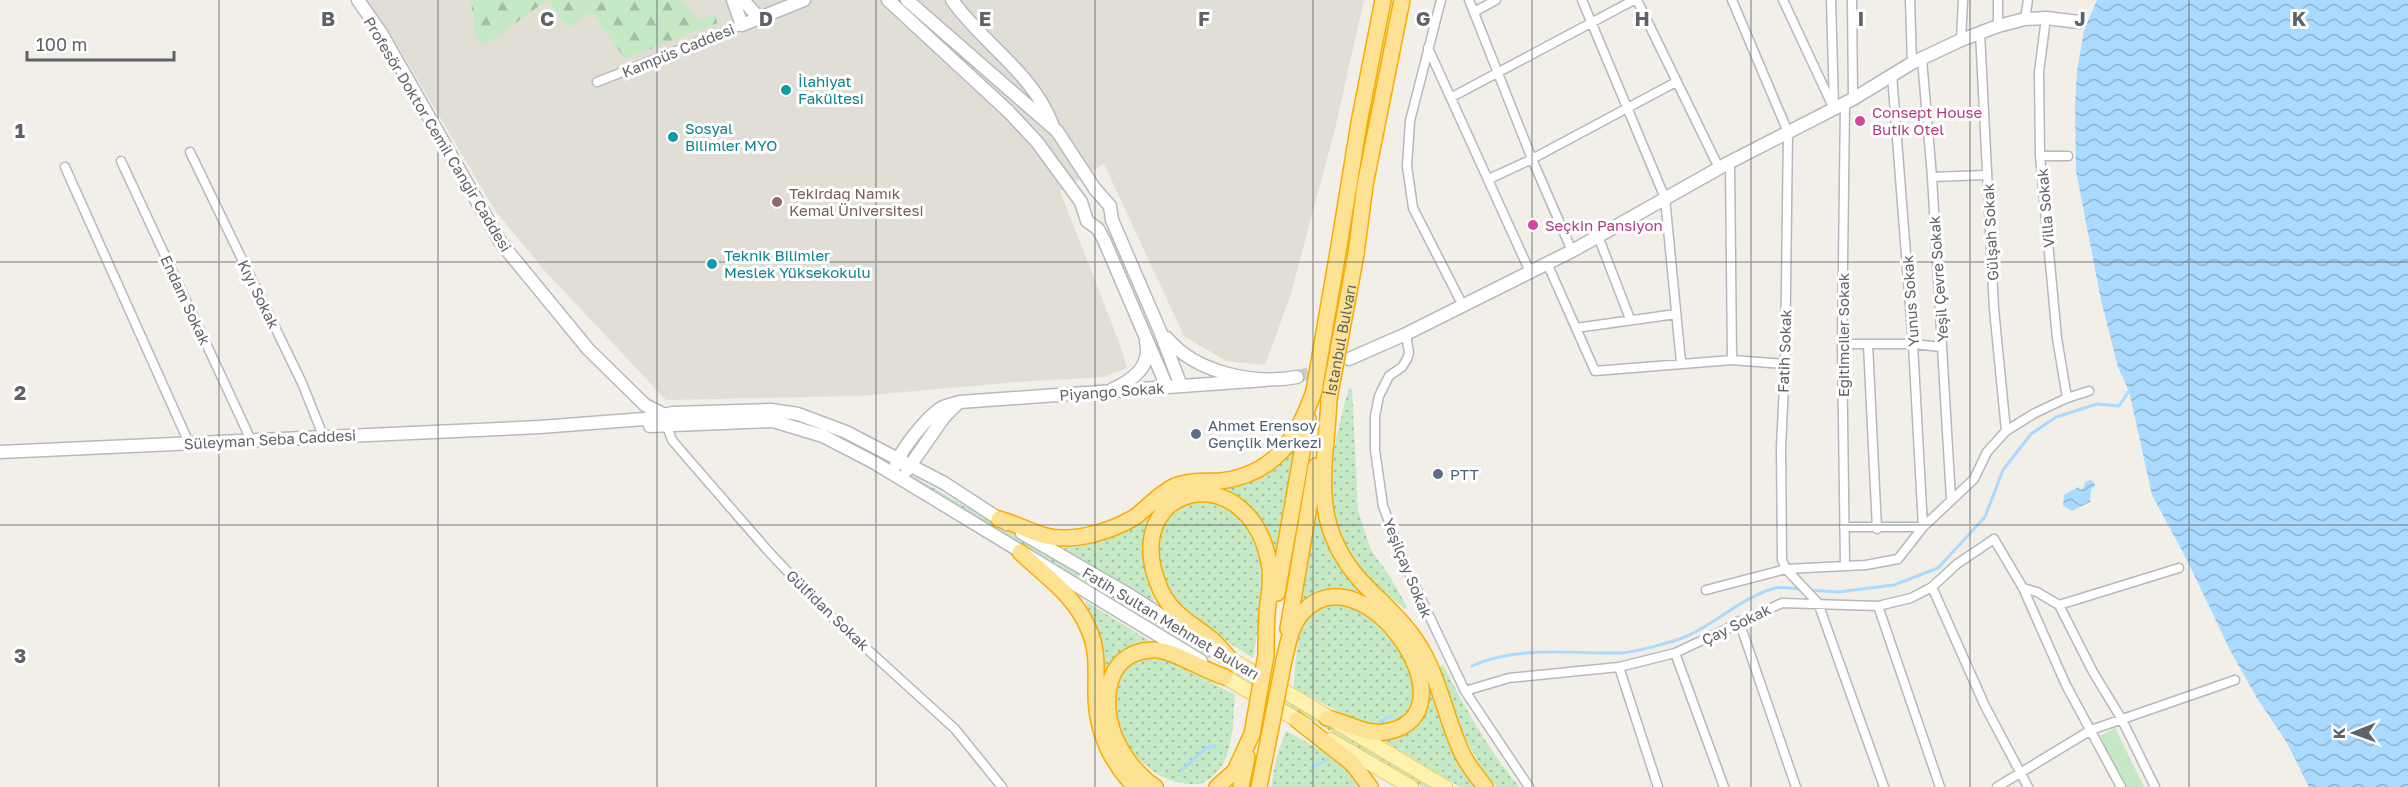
<svg xmlns="http://www.w3.org/2000/svg" width="2408" height="787" font-family="'Golos Text',sans-serif">
	<style>
		.education { fill: #e1ded6 }
		.grass { fill: url(#grass-dots) }
		.forest { fill: url(#forest-firs) }
		.park { fill: #c5e8c5 }
		.water { fill: url(#water-waves) }
		.lines { fill: none; stroke-linecap: round; stroke-linejoin: round }
		.stream { stroke: #aadaff; stroke-width: 3 }
		.secondary-tunnel { stroke: #ccccc8; stroke-width: 12; stroke-dasharray: 12 6; stroke-linecap: butt }
		.street-casing { stroke: #b5b8bc; stroke-width: 11 }
		.secondary-casing { stroke: #b6babf; stroke-width: 15 }
		.primary-casing { stroke: #f2c960; stroke-width: 16 }
		.highway-casing { stroke: #f9ab00; stroke-width: 18 }
		.street { stroke: #fff; stroke-width: 8 }
		.secondary { stroke: #fff; stroke-width: 12 }
		.primary { stroke: #fff2af; stroke-width: 14 }
		.highway { stroke: #fde293; stroke-width: 15 }
		.highway-bridge-casing { stroke: #f9ab00; stroke-width: 18; stroke-linecap: butt }
		.highway-bridge { stroke: #fde293; stroke-width: 15 }
		.grid { fill: none; stroke: #5f6368; stroke-width: 1.5; stroke-opacity: 0.55 }
		.culture-dot { fill: #0f9aa8; stroke: #fff; stroke-width: 2 }
		.hotel-dot { fill: #d1479c; stroke: #fff; stroke-width: 2 }
		.education-dot { fill: #8d6e63; stroke: #fff; stroke-width: 2 }
		.service-dot { fill: #5c6f8a; stroke: #fff; stroke-width: 2 }
		.labels { text-anchor: middle; dominant-baseline: central; stroke-width: 6; stroke-linejoin: round; paint-order: stroke }
		.street-label { font-size: 15px; fill: #5f6368; stroke: #fff }
		.culture-label { font-size: 15px; fill: #0d838f; stroke: #fff; text-anchor: start }
		.hotel-label { font-size: 15px; fill: #b23c85; stroke: #fff; text-anchor: start }
		.education-label { font-size: 15px; fill: #785e54; stroke: #fff; text-anchor: start }
		.service-label { font-size: 15px; fill: #4e5e75; stroke: #fff; text-anchor: start }
		.grid-label { font-size: 20px; text-anchor: middle; font-weight: bold; fill: #5f6368; stroke: #fff; stroke-width: 6; stroke-linejoin: round; paint-order: stroke }
	</style>
	<defs>
		<pattern id="grass-dots" width="8" height="8" patternUnits="userSpaceOnUse" patternTransform="scale(1.5)"><rect width="8" height="8" fill="#c5e8c5"/><path d="M2 2h.1M6 6h.1" fill="none" stroke="#a3c0a4" stroke-width="1.8" stroke-linecap="round"/></pattern>
		<pattern id="forest-firs" width="22" height="20" patternUnits="userSpaceOnUse" patternTransform="scale(1.5)"><rect width="22" height="20" fill="#c5e8c5"/><path d="M5 1l3.5 6h-7zM16 11l3.5 6h-7z" fill="#a3c0a4"/></pattern>
		<pattern id="water-waves" width="16" height="10" patternUnits="userSpaceOnUse" patternTransform="scale(1.5)"><rect width="16" height="10" fill="#aadaff"/><path d="M0 5q4-4 8 0t8 0" fill="none" stroke="#8eb4d2"/></pattern>
	</defs>
	<rect width="100%" height="100%" fill="#f1efe8"/>
	<path class="education" d="M 367,0 L 1364,0 L 1335,129 L 1290,297 L 1265,365 L 1226,361 L 1184,336 L 1104,164 L 1060,191 L 1119,342 L 1127,368 L 1103,377 L 1018,382 L 859,396 L 666,400 L 545,271 L 496,212 L 400,50 Z"/>
	<path class="grass" d="M 1349,388 L 1352,389 L 1358,511 L 1371,550 L 1389,575 L 1407,607 L 1405,609 C 1392,598 1377,588 1366,576 C 1313,522 1331,452 1349,388 Z
		M 1294,447 L 1294,451 L 1274,559 L 1244,503 L 1213,486 Z
		M 911,475 L 1077,571 L 1430,787 L 1423,787 C 1251,685 1084,577 910,479 Z
		M 1209,500 C 1281,524 1263,600 1253,658 L 1189,617 L 1172,598 L 1157,560 L 1159,532 L 1174,510 L 1184,503 Z
		M 1155,507 C 1138,548 1141,563 1155,604 L 1063,550 L 1069,543 Z
		M 1316,509 L 1333,551 L 1373,600 L 1370,603 L 1363,599 L 1298,607 Z
		M 1085,601 L 1148,640 L 1148,643 C 1121,641 1109,666 1101,687 L 1099,638 Z
		M 1343,603 L 1371,618 L 1400,650 L 1413,671 L 1415,700 L 1404,718 L 1384,727 L 1356,721 L 1294,688 C 1296,664 1295,612 1324,604 C 1330,603 1337,603 1343,603 Z
		M 1155,656 L 1181,666 L 1235,695 C 1233,714 1234,737 1227,755 C 1223,767 1212,780 1200,784 C 1152,787 1119,746 1114,706 C 1113,696 1112,688 1116,679 C 1120,672 1129,665 1135,659 Z
		M 1443,665 C 1465,708 1488,749 1519,787 L 1496,787 L 1485,773 L 1458,726 L 1454,706 L 1439,666 Z
		M 1425,670 L 1439,719 L 1455,755 L 1478,787 L 1460,787 L 1381,739 C 1421,730 1431,710 1425,670 Z
		M 1286,731 L 1341,761 L 1364,787 L 1271,787 L 1277,755 Z"/>
	<path class="forest" d="M 471,0 L 547,0 L 484,46 L 475,36 Z
		M 548,0 L 683,0 L 699,21 L 716,13 L 717,23 L 625,59 L 592,12 L 568,28 Z"/>
	<path class="park" d="M 2115,728 L 2144,787 L 2125,787 L 2100,736 Z"/>
	<path class="water" d="M 2097,0 L 2408,0 L 2408,787 L 2309,787 L 2287,743 L 2257,698 L 2231,652 L 2186,558 L 2152,495 L 2129,391 L 2118,367 L 2101,300 L 2076,171 L 2075,106 L 2077,71 L 2084,30 Z
		M 2090,480 L 2094,482 L 2095,486 L 2091,489 L 2090,502 L 2072,511 L 2063,506 L 2064,495 L 2078,487 L 2080,490 L 2084,487 L 2085,482 Z"/>
	<g class="lines">
		<path class="stream" d="M 1809,590 L 1838,592 L 1894,585 L 1938,568 L 1985,517 L 2003,470 L 2031,434 L 2056,417 L 2097,404 L 2119,406 L 2129,391
			M 1472,666 C 1518,645 1572,654 1621,653 C 1637,652 1655,646 1670,642 C 1709,632 1736,599 1775,588 C 1783,586 1794,589 1802,589
			M 1380,722 L 1391,716
			M 1312,767 L 1327,760
			M 1182,770 L 1206,748 L 1215,746"/>
		<path class="secondary-tunnel" d="M 1297,377 L 1324,368"/>
		<g class="street-casing">
			<path id="street" d="M 1441,0 L 1410,121 L 1407,166 L 1413,208 L 1462,304
				M 1469,0 L 1532,159 L 1572,251
				M 1582,0 L 1665,198 L 1681,362
				M 1637,0 L 1719,168
				M 1732,0 L 1788,132 L 1785,364 L 1781,447 L 1782,560 L 1786,569 L 1818,603 L 1884,787
				M 1783,0 L 1834,109
				M 1831,0 L 1834,105
				M 1852,0 L 1853,99
				M 1910,0 L 1912,63
				M 1474,12 L 1496,0
				M 2046,18 L 2039,72 L 2040,156 L 2057,338 L 2067,398
				M 2025,19 L 2028,0
				M 1998,26 L 1998,0
				M 1980,33 L 1994,309 L 2006,431
				M 1961,40 L 1963,0
				M 1428,48 L 1530,272
				M 1922,59 L 1932,177 L 1951,499
				M 597,82 L 742,25
				M 1452,97 L 1634,0
				M 190,152 L 302,383 L 324,438
				M 2040,156 L 2068,156
				M 121,161 L 251,440
				M 1730,162 L 1732,360
				M 65,167 L 189,443
				M 1932,177 L 1986,175
				M 1489,179 L 1532,159 L 1676,82
				M 1598,236 L 1630,319
				M 1547,263 L 1595,371 L 1732,360 L 1785,364
				M 1576,328 L 1676,314
				M 1406,334 L 1409,353 L 1407,359 L 1402,367 L 1389,376 L 1379,396 L 1375,416 L 1375,450 L 1383,506 L 1406,567 L 1465,691 L 1529,787
				M 1842,344 L 1913,344 L 1942,347
				M 1868,344 L 1877,529
				M 666,424 L 672,440 L 683,453 L 769,552 L 823,609 L 955,729 L 1002,787
				M 1844,527 L 1923,527 L 1913,344 L 1892,75
				M 1845,566 L 1842,344 L 1845,103
				M 1932,587 L 1985,706 L 2028,787
				M 2023,588 L 2037,592 L 2059,605 L 2093,672 L 2121,718 L 2155,787
				M 1706,590 L 1786,569 L 1866,565 L 1898,559 L 1923,527 L 1974,479 L 1987,452 L 2006,431 L 2035,413 L 2067,398 L 2089,391
				M 2059,605 L 2179,568
				M 1878,606 L 1940,787
				M 1739,621 L 1796,787
				M 1675,653 L 1724,787
				M 1619,667 L 1658,787
				M 1465,691 L 1509,678 L 1619,667 L 1675,653 L 1782,603 L 1878,606 L 1911,598 L 1932,587 L 1957,564 L 1994,539 L 2023,588 L 2066,685 L 2121,787
				M 1997,787 L 2091,730 L 2235,680"/>
		</g>
		<g class="secondary-casing">
			<path id="secondary" d="M 358,0 L 381,33 L 501,243 L 588,349 L 645,405 L 663,414
				M 733,0 L 742,25 L 804,0
				M 743,0 L 759,18
				M 888,0 L 1008,111 L 1037,142 L 1081,202 L 1087,221 L 1098,229 L 1104,240 L 1167,387
				M 907,0 L 1057,131 L 1095,189 L 1110,206 L 1112,220 L 1160,331 L 1181,386
				M 952,0 C 983,44 1032,72 1052,124
				M 1167,338 C 1196,373 1254,385 1297,377
				M 1349,359 L 1406,334 L 1572,251 L 1730,162 L 1853,99 L 1912,63 L 1961,40 L 1998,26 L 2025,19 L 2046,18 L 2079,22
				M 1113,389 C 1133,380 1152,366 1146,342
				M 650,426 L 773,421 L 823,436 L 875,463 L 1201,661
				M 0,452 L 540,427 L 644,419 L 673,413 L 771,410 L 798,414 L 846,432 L 944,483 L 1007,524
				M 896,465 C 901,449 927,417 941,408 C 947,405 953,404 960,402 L 1265,380
				M 907,470 L 944,417 L 956,405
				M 1022,533 L 1131,596 L 1212,648"/>
		</g>
		<g class="primary-casing">
			<path id="primary" d="M 1229,658 L 1445,787
				M 1225,677 L 1306,725
				M 1330,740 L 1411,787"/>
		</g>
		<g class="highway-casing">
			<path id="highway" d="M 1339,246 L 1359,123 L 1383,0
				M 1356,254 L 1365,185 L 1402,0
				M 1329,399 C 1326,469 1308,521 1360,580 C 1384,606 1408,623 1425,656 C 1441,686 1447,722 1462,753 C 1468,766 1477,776 1485,787
				M 999,519 C 1015,523 1030,532 1046,536 C 1073,543 1112,531 1135,517 C 1148,507 1160,493 1175,486 C 1189,480 1206,482 1221,481 C 1275,474 1298,438 1314,391
				M 1020,552 C 1046,577 1075,595 1089,630 C 1098,650 1096,671 1096,693 C 1096,730 1110,761 1135,787
				M 1277,593 L 1308,419
				M 1288,629 L 1316,466
				M 1229,658 C 1223,651 1217,644 1210,638 C 1191,623 1172,614 1161,591 C 1113,483 1252,451 1270,568 C 1272,583 1268,599 1267,614 C 1266,628 1266,642 1266,655
				M 1284,660 C 1288,644 1291,625 1302,613 C 1363,544 1481,717 1385,732 C 1365,735 1346,722 1327,718
				M 1297,720 L 1353,764 L 1370,787
				M 1155,787 C 1139,776 1126,760 1117,742 C 1100,707 1103,652 1152,650 C 1170,648 1204,671 1225,677
				M 1217,787 L 1235,771 L 1252,734
				M 1241,787 L 1247,757
				M 1259,787 L 1269,737"/>
		</g>
		<use href="#street" class="street"/>
		<use href="#secondary" class="secondary"/>
		<use href="#primary" class="primary"/>
		<use href="#highway" class="highway"/>
		<g class="highway-bridge-casing">
			<g id="highway-bridge">
				<path d="M 1314,391 L 1339,246"/>
				<path id="s1" d="M 1329,399 L 1356,254"/>
				<path d="M 1252,734 L 1266,655"/>
				<path d="M 1269,737 L 1284,660"/>
			</g>
		</g>
		<use href="#highway-bridge" class="highway-bridge"/>
	</g>
	<path class="grid" d="M 219,0 L 219,787M 438,0 L 438,787M 657,0 L 657,787M 876,0 L 876,787M 1095,0 L 1095,787M 1313,0 L 1313,787M 1532,0 L 1532,787M 1751,0 L 1751,787M 1970,0 L 1970,787M 2189,0 L 2189,787M 0,262 L 2408,262M 0,525 L 2408,525"/>
	<g class="culture-dot">
		<circle cx="786" cy="90" r="6"/>
		<circle cx="673" cy="137" r="6"/>
		<circle cx="712" cy="264" r="6"/>
	</g>
	<g class="hotel-dot">
		<circle cx="1860" cy="121" r="6"/>
		<circle cx="1533" cy="225" r="6"/>
	</g>
	<circle class="education-dot" cx="777" cy="202" r="6"/>
	<g class="service-dot">
		<circle cx="1196" cy="434" r="6"/>
		<circle cx="1438" cy="474" r="6"/>
	</g>
	<g class="labels">
		<g class="street-label">
			<text transform="translate(678 50) rotate(-22)">Kampüs Caddesi</text>
			<text transform="translate(438 134) rotate(59)">Profesör Doktor Cemil Cangir Caddesi</text>
			<text transform="translate(2045 208) rotate(-95)">Villa Sokak</text>
			<text transform="translate(1990 232) rotate(-93)">Gülşah Sokak</text>
			<text transform="translate(1938 279) rotate(-94)">Yeşil Çevre Sokak</text>
			<text transform="translate(259 294) rotate(64)">Kıyı Sokak</text>
			<text transform="translate(186 300) rotate(65)">Endam Sokak</text>
			<text transform="translate(1910 301) rotate(-94)">Yunus Sokak</text>
			<text transform="translate(1843 335) rotate(-90)">Eğitimciler Sokak</text>
			<text stroke="none"><textPath href="#s1" startOffset="60">İstanbul Bulvarı</textPath></text>
			<text transform="translate(1784 351) rotate(-88)">Fatih Sokak</text>
			<text transform="translate(1112 391) rotate(-4)">Piyango Sokak</text>
			<text transform="translate(270 439) rotate(-3)">Süleyman Seba Caddesi</text>
			<text transform="translate(1408 568) rotate(68)">Yeşilçay Sokak</text>
			<text transform="translate(828 610) rotate(44)">Gülfidan Sokak</text>
			<text transform="translate(1171 623) rotate(31)">Fatih Sultan Mehmet Bulvarı</text>
			<text transform="translate(1736 624) rotate(-26)">Çay Sokak</text>
		</g>
		<g class="culture-label">
			<text x="798" y="81">İlahiyat<tspan x="798" dy="17">Fakültesi</tspan></text>
			<text x="685" y="128">Sosyal<tspan x="685" dy="17">Bilimler MYO</tspan></text>
			<text x="724" y="255">Teknik Bilimler<tspan x="724" dy="17">Meslek Yüksekokulu</tspan></text>
		</g>
		<g class="hotel-label">
			<text x="1872" y="112">Consept House<tspan x="1872" dy="17">Butik Otel</tspan></text>
			<text x="1545" y="225">Seçkin Pansiyon</text>
		</g>
		<g class="education-label">
			<text x="789" y="193">Tekirdağ Namık<tspan x="789" dy="17">Kemal Üniversitesi</tspan></text>
		</g>
		<g class="service-label">
			<text x="1208" y="425">Ahmet Erensoy<tspan x="1208" dy="17">Gençlik Merkezi</tspan></text>
			<text x="1450" y="474">PTT</text>
		</g>
	</g>
	<g class="grid-label">
		<text x="328" y="26">B</text>
		<text x="547" y="26">C</text>
		<text x="766" y="26">D</text>
		<text x="985" y="26">E</text>
		<text x="1204" y="26">F</text>
		<text x="1423" y="26">G</text>
		<text x="1642" y="26">H</text>
		<text x="1861" y="26">I</text>
		<text x="2080" y="26">J</text>
		<text x="2299" y="26">K</text>
		<text x="20" y="138">1</text>
		<text x="20" y="400">2</text>
		<text x="20" y="663">3</text>
	</g>
	<g transform="translate(2354 733) rotate(269)" stroke="#ffffff" stroke-width="4.5" paint-order="stroke">
	<path d="M0-4.5L10 22L0 15L-10 22Z" fill="#5f6368"/>
	<text y="-9" font-size="16" font-weight="bold" text-anchor="middle" fill="#5f6368">K</text>
	</g>
	<path d="M27 51v9h147v-9" fill="none" stroke="#5f6368" stroke-width="3"/>
	<text x="36" y="51" font-size="18" fill="#5f6368" stroke="#ffffff" stroke-width="4.5" paint-order="stroke">100 m</text>
</svg>
